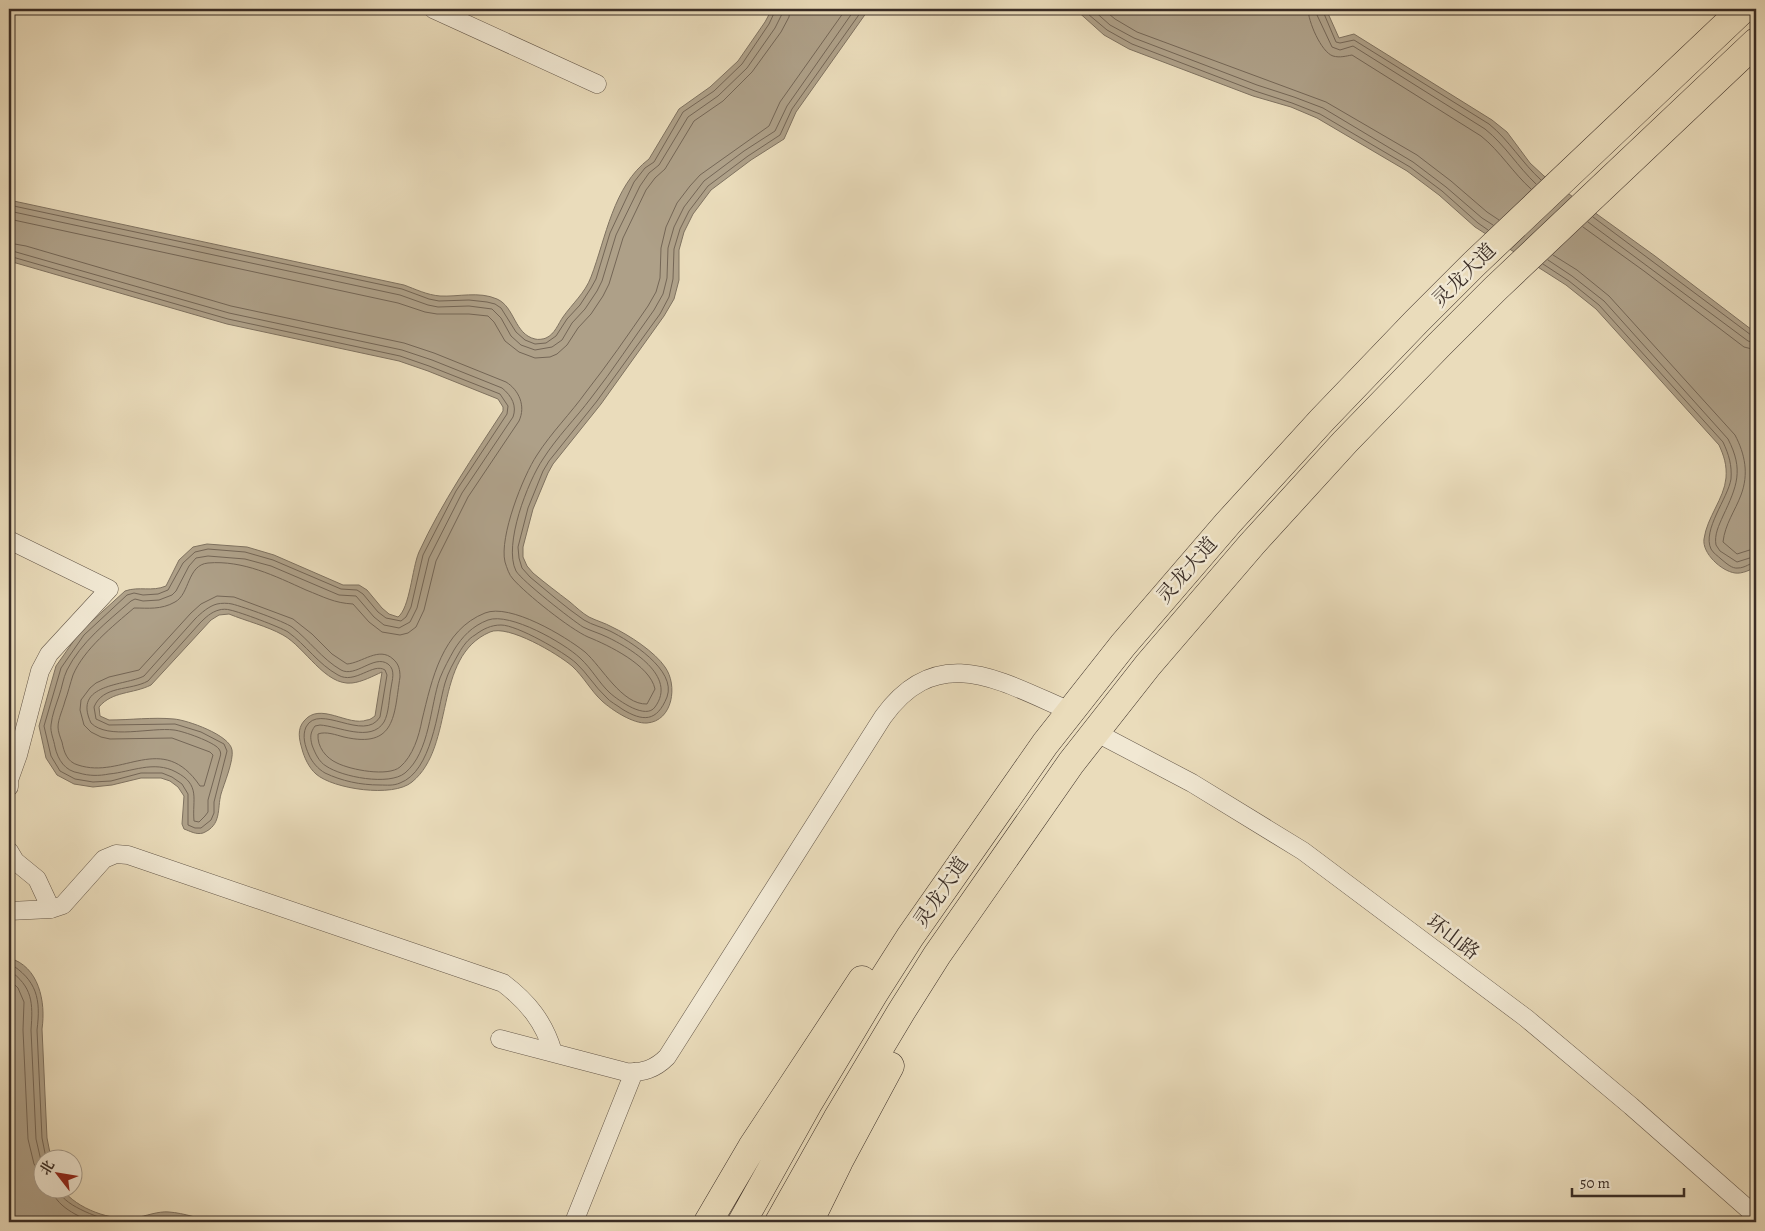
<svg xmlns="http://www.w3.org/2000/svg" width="1765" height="1231" font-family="Alegreya,'Noto Serif SC',serif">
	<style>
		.water { fill: #aea088; stroke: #7f7260 }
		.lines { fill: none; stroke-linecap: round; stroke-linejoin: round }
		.shore { stroke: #746656; stroke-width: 1 }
		.street-casing { stroke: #65584a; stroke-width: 19 }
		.primary-casing { stroke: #392c25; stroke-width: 29 }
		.street { stroke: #f1e8d3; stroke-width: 18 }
		.primary { stroke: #eadcbb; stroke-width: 28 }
		.labels { text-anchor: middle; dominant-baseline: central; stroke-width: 5; stroke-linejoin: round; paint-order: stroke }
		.street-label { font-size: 20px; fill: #392c25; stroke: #f1e8d3 }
	</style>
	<rect width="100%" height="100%" fill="#eadcbb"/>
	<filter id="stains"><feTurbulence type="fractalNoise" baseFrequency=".004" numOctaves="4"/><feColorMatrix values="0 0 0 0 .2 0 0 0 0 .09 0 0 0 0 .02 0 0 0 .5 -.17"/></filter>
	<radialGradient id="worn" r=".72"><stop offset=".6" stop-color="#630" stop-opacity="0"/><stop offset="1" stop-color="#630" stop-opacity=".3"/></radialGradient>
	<path class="water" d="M 772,9 L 869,9 L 796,112 L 784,139 L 751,160 L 711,190 L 693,214 L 684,232 L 679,250 L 679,280 L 674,299 L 664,316 L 601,404 L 553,464 L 548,473 L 533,509 L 523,547 L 523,557 L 527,566 L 533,573 C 545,583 557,592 570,602 C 576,607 582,613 589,617 C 597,621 605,623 612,627 C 629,635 655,652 665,667 C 678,685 673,721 647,723 C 633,724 612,710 602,701 C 591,691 584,677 572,666 C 558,654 508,624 490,632 C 432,657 456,746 412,782 C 393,798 333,789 316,774 C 309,768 304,757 302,749 C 299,739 297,729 304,721 C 320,701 348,727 367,720 C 370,720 372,718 375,716 L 382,672 C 373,676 362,682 352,683 C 325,686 305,647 283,635 C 267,626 246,621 229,614 L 219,615 L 211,620 L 151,685 C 133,694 112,691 99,707 L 100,716 L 109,720 C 130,720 153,717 174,719 C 187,720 230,735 232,750 C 234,760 224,784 221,794 C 217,809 222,825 203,833 C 196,835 190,831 184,829 L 182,824 L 184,796 L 178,787 L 170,781 L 161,778 L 141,778 L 112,785 L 93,787 L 74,784 L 57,775 L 46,758 L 39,726 L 56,666 L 80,632 L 125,591 C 139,586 152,592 166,586 L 179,560 L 193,547 L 207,544 L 247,547 L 274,555 L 343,585 L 359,585 L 367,590 L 382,608 L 389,614 L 398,617 C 410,608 412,568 419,552 C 442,502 473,457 503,411 L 503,407 L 498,399 L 428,371 L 399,361 L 227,324 L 9,261 L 9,200 L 404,285 C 415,289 427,295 440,296 C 458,297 479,291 497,299 C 515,307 514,334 535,339 C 538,340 544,339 546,338 C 555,334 558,324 563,317 C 572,304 585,293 591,277 C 606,238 613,186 649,159 L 679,109 L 710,87 L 738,61 L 765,22 Z
		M 1075,9 L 1326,9 L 1339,38 L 1354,34 L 1492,120 L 1507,132 L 1530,163 L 1544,176 L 1655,256 L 1756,333 L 1756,566 C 1751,570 1742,574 1735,573 C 1721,571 1702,553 1704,539 C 1707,517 1724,499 1726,478 C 1727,465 1724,456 1719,445 L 1596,309 L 1566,285 L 1475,227 L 1439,195 L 1407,171 L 1317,118 L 1291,107 L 1253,96 L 1129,49 L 1104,35 Z
		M 9,958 C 39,966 46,1002 42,1029 L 47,1138 L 51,1158 L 42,1158 L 42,1188 L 62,1189 C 77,1209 111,1221 135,1218 C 146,1216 158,1211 169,1212 C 184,1213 200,1219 215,1222 L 9,1222 Z"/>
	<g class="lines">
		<path class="shore" d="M 1082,9 L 1107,30 L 1132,44 L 1255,91 L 1292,103 L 1320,114 L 1410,167 L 1442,191 L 1478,223 L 1488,230
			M 1092,9 L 1110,25 L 1134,38 L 1257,85 L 1294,97 L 1323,108 L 1413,162 L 1446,187 L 1482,218 L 1493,225
			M 1103,9 L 1115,19 L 1137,32 L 1326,102 L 1417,155 L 1451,181 L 1487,212 L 1499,220
			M 1308,9 C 1308,21 1321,52 1333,56 C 1340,58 1346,56 1352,55 L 1481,136 C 1500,151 1513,173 1531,189
			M 1316,9 L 1317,15 L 1332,47 L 1340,50 L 1353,46 L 1485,129 C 1505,145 1518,167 1536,184
			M 1322,9 L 1336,42 L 1340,43 L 1354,40 L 1489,124 C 1509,140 1522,163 1541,180
			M 9,205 L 402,289 L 429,299 L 439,301 L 469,300 L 487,302 L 495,304 L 501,308 L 516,332 L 525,340 L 535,344 L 546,343 L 556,336 L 567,319 L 580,305 L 591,288 L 596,279 L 610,233 L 634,182 L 645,168 L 654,162 L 683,112 L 714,91 L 742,64 L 769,24 L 776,9
			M 9,211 L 400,295 L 428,305 L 438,307 L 469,306 L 492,309 L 501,318 L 511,336 L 521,345 L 535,350 L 552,347 L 562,340 L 572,323 L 585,309 L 597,291 L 602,281 L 616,235 L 640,186 L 649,173 L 659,165 L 688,117 L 718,96 L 747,68 L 775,28 L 782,14 L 782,9
			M 1593,217 L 1751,335 L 1756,336
			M 9,219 L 398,303 L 425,312 L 437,314 L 469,314 L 488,316 L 494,322 L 505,341 L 519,352 L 535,358 L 550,357 L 557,354 L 567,345 L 578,328 L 591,314 L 603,296 L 609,284 L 623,238 L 646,190 L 655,178 L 665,169 L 694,121 L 723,101 L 752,72 L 781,32 L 789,17 L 790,9
			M 1588,222 L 1748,341 L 1756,343
			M 1583,227 L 1644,271 L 1744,347 L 1756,350
			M 9,243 L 26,246 L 231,306 L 404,343 L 434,353 L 506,382 C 519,390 526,406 519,421 L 468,497 L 436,561 L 424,610 L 416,627 L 408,633 L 400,635 L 382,632 L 369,622 L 353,604 C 334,603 324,597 306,590 C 275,576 243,560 208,563 C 187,565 190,594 175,602 C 161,610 148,608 134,608 C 113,626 84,649 73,675 C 70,684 68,693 65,701 C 63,709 58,719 58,727 C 58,731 60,737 62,742 C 64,752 67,762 78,765 C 123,780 162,730 200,786 L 204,786 L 213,755 L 210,752 L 172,738 L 110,739 L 101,737 L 91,732 L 84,725 L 80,710 L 81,700 L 90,688 L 96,683 L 109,677 L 139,670 L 191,613 L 201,604 L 217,596 L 234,597 L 293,619 L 312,634 L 332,654 L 347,664 C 362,663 379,646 393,659 C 399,664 400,670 400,677 C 394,715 396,749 344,737 C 336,735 326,731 318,734 C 317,747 326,758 337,763 C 351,770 388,777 400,767 C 413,756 419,736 422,720 C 432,679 442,630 485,613 C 510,603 565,636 585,652 C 602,667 622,705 647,704 L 655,689 C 650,665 608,645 588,637 C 570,629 526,594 513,579 C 509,575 507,568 505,562 C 499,537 523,476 537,455 C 551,433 571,413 586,392 C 608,364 628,335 648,306 L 656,292 L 660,278 L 661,248 L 666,227 L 677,203 L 690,186 L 700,175 L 769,126 L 780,102 L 846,9
			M 9,250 L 229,313 L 402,350 L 432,360 L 502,388 C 512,396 517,406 513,417 L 462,493 L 429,558 L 417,608 L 410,622 L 399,628 L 384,625 L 374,617 L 356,596 L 339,595 L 271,566 L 245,559 L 208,556 L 196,558 L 189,566 L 176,591 L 172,595 L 159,600 L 143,601 L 135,599 L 131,601 C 107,622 81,642 67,670 C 63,678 62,688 59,696 C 56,705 52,715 51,725 C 50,732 54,740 55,747 C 58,760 65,771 79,773 C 89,776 99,776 109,774 C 131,772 154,760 176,772 C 201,785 192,799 194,821 L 199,822 L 205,816 L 208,812 L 208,800 L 220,757 C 221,754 221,752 219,749 C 214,742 183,731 174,730 C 151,727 108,740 91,723 C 72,683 125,686 144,676 L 195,619 C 201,613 209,606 217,604 C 221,603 228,603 232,604 C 244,607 283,621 292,627 C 309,640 322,659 341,670 C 356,678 374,654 388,664 C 396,670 392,680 391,688 C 389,698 389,713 384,722 C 371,743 338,726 320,725 L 315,726 C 310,733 310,737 312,745 C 315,753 319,762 326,766 C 342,777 389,786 405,773 C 430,752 430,706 440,678 C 444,668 449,659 454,650 C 462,637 472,626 488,620 C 510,612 564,643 580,658 C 592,669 599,683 610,693 C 619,701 646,720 655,707 C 678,676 630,648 607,637 C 599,633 591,631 583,627 C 572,620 522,581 516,571 C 503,545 528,481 543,459 C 557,437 576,418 591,398 C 613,370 633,339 654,310 L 663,294 L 667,278 L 668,248 L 674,227 L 684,207 L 704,181 L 744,151 L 775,131 L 787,106 L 855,9
			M 1553,255 L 1577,270 L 1609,296 L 1735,435 C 1745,454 1749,474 1741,495 C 1735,511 1725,524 1723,542 L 1737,554 L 1756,548
			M 9,256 L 228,319 L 400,356 L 429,366 L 500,394 L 508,406 L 507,414 L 456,491 L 423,555 L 411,607 L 406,617 L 401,621 L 386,618 L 378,612 L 363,594 L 357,590 L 341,589 L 273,560 L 245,552 L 208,549 L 195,552 L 183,563 L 168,590 L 158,594 L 143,595 L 134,593 L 127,595 L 84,635 L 61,668 L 44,726 L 51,756 L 60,771 L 75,779 L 93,782 L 111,781 L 141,773 L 162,773 L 172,777 L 182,784 L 188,794 L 188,825 L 195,828 L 201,828 L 211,820 L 214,813 L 214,802 L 227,751 L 224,744 L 201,732 L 175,724 L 109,725 L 96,719 L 94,707 C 103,685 130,691 148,681 L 200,623 C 205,618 211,612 219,610 C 222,609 227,609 230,610 C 240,612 280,627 288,632 C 306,645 318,664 338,675 C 355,685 373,662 385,670 L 387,675 L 380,717 C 364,743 319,702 306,727 C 302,736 305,746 309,755 C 312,762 318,769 325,773 C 342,781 360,785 380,785 C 387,785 393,786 400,783 C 432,771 437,711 445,683 C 448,672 454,662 459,653 C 463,646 468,639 475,635 C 483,629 491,625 501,625 C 517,625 564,652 576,663 C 587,673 595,687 606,697 C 610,702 617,705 622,709 C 643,722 657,722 667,697 C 677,670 630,641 610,631 C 602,627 592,625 584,620 C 565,607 547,591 530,577 L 522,568 L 519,558 L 518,547 L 528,508 L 543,471 L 549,461 L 597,401 L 660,314 L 669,297 L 673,279 L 674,249 L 680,229 L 689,211 L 708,186 L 748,156 L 780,135 L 792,109 L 863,9
			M 1548,260 L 1572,276 L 1604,301 L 1728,439 C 1744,470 1737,486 1723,516 C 1719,525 1714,535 1716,545 L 1720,551 L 1737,562 L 1756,556
			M 1543,264 L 1569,281 L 1599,305 L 1723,442 C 1729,455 1732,465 1731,479 C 1728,498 1702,530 1711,549 C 1713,553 1718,556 1721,559 C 1726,563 1732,569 1738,568 C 1745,568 1750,563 1756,562
			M 9,963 C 37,980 41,999 37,1030 L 42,1138 L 46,1158
			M 9,970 C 33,987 33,1003 31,1030 L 36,1139 L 42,1165
			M 9,979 L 18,988 L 24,1002 L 23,1030 L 28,1139 L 34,1164 L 42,1175
			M 52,1188 C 53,1205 80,1218 94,1222
			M 58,1188 C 60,1205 98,1217 113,1222
			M 137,1222 L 170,1217 L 192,1222"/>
		<g class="street-casing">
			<path id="street" d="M 433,9 L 597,84
				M 9,540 L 109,589 L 49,654 L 40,671 L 18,755 L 9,780 L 9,787
				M 1095,732 L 1192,783 L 1303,851 L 1526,1018 L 1631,1106 L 1756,1216
				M 9,851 L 15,861 L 37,879 L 51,909
				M 9,911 L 51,909 L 63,905 L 104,859 L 116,854 L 128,855 L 503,983 C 528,1002 544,1022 553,1052
				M 500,1039 L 626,1072 C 643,1073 655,1069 667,1057 L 883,717 C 938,640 1002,682 1070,711
				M 574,1222 L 634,1072"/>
		</g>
		<g class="primary-casing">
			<path id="primary" d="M 708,1222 L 752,1147 L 862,980
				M 742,1222 L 809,1102 L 873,995 L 910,937 L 1045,744 L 1123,645 L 1228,523 L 1322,420 L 1416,322 L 1474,264 L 1743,9
				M 779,1222 L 837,1119 L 901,1012 L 937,955 L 1071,763 L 1148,665 L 1252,544 L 1345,442 L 1439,345 L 1495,289 L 1756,42
				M 809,1222 L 839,1161 L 890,1066"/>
		</g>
		<use href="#street" class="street"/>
		<use href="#primary" class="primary"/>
	</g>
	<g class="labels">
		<g class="street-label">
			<text transform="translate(1464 275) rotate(-45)">灵龙大道</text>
			<text transform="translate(1187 570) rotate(-49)">灵龙大道</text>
			<text transform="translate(941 892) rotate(-56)">灵龙大道</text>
			<text transform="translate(1453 937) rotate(37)">环山路</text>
		</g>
	</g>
	<rect width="1765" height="1231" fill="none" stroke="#eadcbb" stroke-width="30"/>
	<rect x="10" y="10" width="1745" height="1211" fill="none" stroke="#392c25" stroke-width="2.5"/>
	<rect x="15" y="15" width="1735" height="1201" fill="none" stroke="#392c25"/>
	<g transform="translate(58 1174) rotate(301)"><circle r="24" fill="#f1e8d3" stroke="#a79d8d"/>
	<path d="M0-4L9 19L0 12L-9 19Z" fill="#8f2418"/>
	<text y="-8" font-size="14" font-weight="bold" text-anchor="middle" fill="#392c25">北</text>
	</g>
	<path d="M1572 1188v8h112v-8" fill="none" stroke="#392c25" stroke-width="2.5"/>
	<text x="1580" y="1188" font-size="15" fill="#392c25" stroke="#f1e8d3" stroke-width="4" paint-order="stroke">50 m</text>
	<rect width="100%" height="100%" filter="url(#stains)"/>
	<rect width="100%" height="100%" fill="url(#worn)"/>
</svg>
